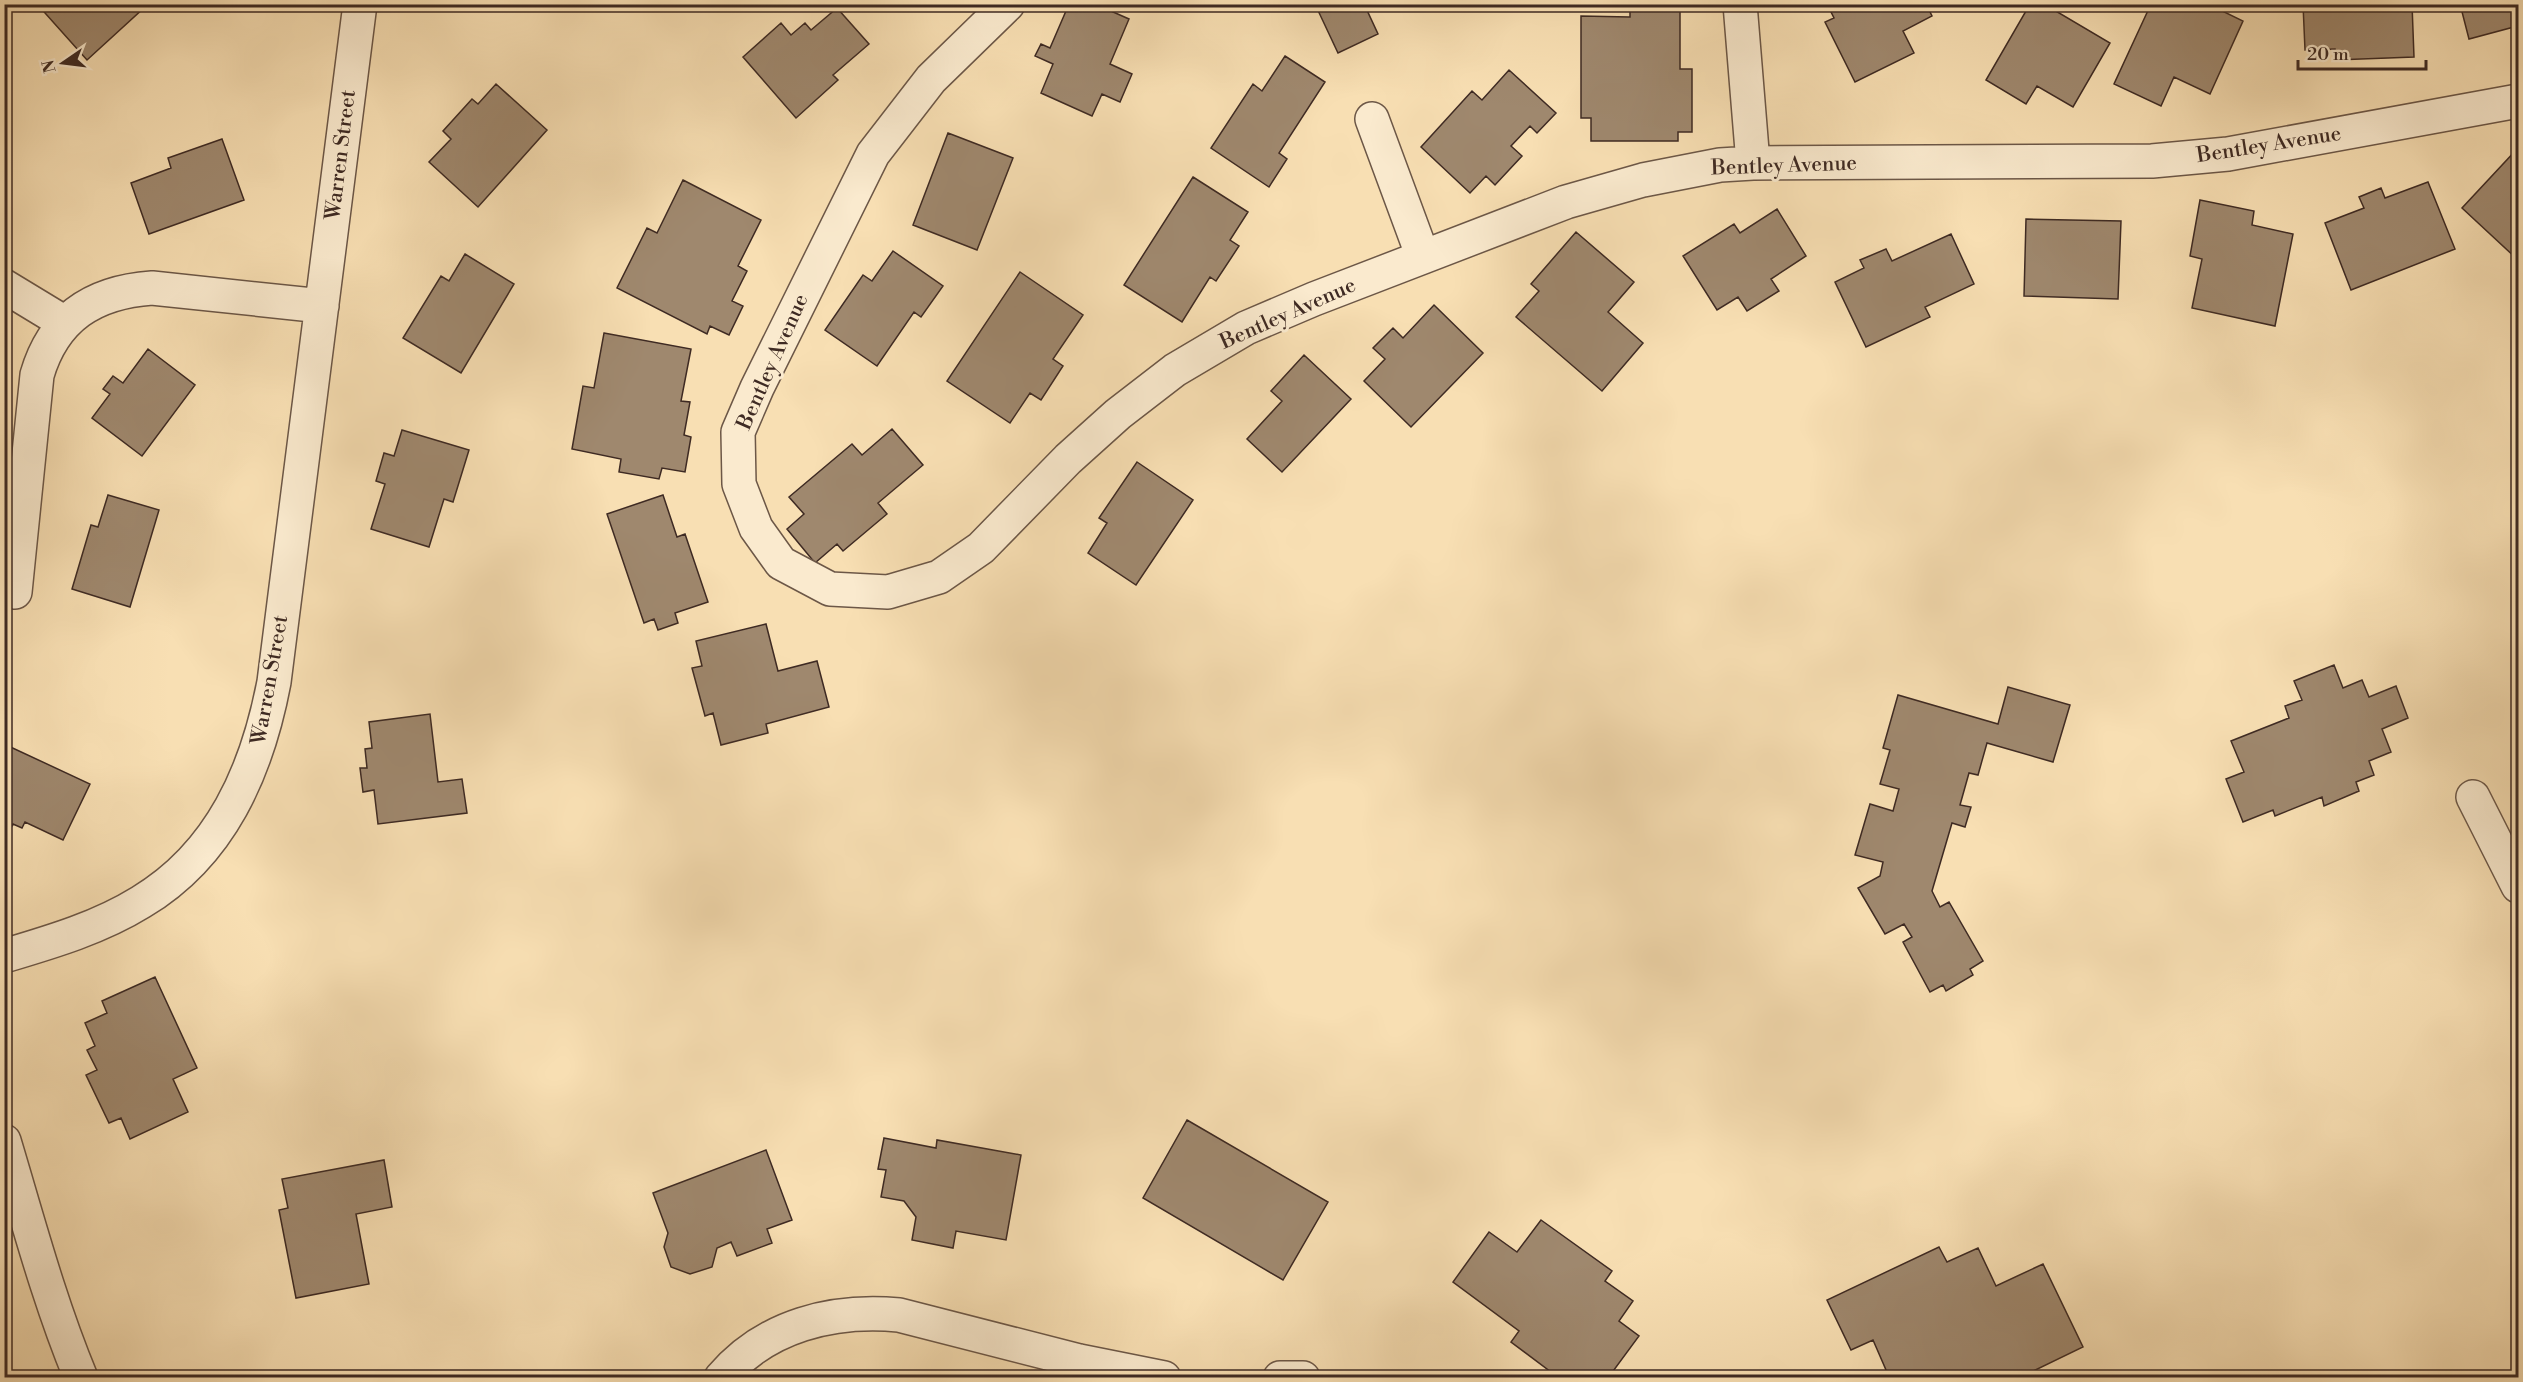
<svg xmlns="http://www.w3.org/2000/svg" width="2523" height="1382" font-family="'Libre Bodoni',serif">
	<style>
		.building { fill: #9f886e; stroke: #3e2a23; stroke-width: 1.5 }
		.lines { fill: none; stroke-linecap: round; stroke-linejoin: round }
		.minor-casing { stroke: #6c5747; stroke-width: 36 }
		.minor { stroke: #faeace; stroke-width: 33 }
		.labels { text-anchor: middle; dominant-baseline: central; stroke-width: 6; stroke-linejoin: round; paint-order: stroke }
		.street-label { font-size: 21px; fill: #3e2a23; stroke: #faeace }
	</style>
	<rect width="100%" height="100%" fill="#f8dfb3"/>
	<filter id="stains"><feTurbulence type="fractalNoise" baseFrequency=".00333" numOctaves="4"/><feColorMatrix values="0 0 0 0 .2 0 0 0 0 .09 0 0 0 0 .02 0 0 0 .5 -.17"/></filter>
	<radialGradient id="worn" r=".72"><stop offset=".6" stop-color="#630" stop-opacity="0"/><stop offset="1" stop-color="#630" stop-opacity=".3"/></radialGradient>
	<path class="building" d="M 37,4 L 145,4 L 146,6 L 87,60 Z
		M 1069,4 L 1095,4 L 1129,19 L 1110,64 L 1132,74 L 1120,102 L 1102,94 L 1092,116 L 1041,93 L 1053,64 L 1035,56 L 1041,44 L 1050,48 Z
		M 1315,4 L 1374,4 L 1366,8 L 1378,34 L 1338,53 Z
		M 1630,4 L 1680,4 L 1680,69 L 1692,69 L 1692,132 L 1678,132 L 1678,141 L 1591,141 L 1591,118 L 1581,118 L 1581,16 L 1630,17 Z
		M 1827,4 L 1926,4 L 1932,16 L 1903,31 L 1914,53 L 1855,82 L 1825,22 L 1834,18 Z
		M 2030,4 L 2044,4 L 2110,43 L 2073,107 L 2037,86 L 2026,104 L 1986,80 Z
		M 2151,4 L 2208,4 L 2243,21 L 2210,94 L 2174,77 L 2161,106 L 2114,84 Z
		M 2303,4 L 2412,4 L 2414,57 L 2335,60 L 2335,49 L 2305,50 Z
		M 2460,4 L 2518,4 L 2518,38 L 2514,27 L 2469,39 Z
		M 837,8 L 869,44 L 833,75 L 838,80 L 796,118 L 743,57 L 781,23 L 791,35 L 805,23 L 811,30 Z
		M 1285,56 L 1325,82 L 1279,153 L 1287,159 L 1269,187 L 1211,148 L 1253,84 L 1262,91 Z
		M 1509,70 L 1556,113 L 1537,133 L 1530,126 L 1511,146 L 1522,156 L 1495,185 L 1486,176 L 1470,193 L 1421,147 L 1472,91 L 1482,100 Z
		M 496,84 L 547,130 L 478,207 L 429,162 L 451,139 L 443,131 L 472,99 L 478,104 Z
		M 948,133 L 1013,158 L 977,250 L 913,225 Z
		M 222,139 L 244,200 L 149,234 L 131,183 L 171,168 L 168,158 Z
		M 2518,148 L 2518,260 L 2462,208 Z
		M 1193,177 L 1248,212 L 1230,240 L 1239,246 L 1216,281 L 1210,277 L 1182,322 L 1124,285 Z
		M 683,180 L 761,220 L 738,266 L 747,271 L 732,301 L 743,306 L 729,335 L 710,326 L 707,334 L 617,288 L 647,228 L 657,233 Z
		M 2428,182 L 2455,249 L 2351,290 L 2325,223 L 2364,208 L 2359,197 L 2381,188 L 2385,198 Z
		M 2200,200 L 2254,211 L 2252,225 L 2293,234 L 2275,326 L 2192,308 L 2202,259 L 2190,256 Z
		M 1777,209 L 1806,256 L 1771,279 L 1779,291 L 1747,311 L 1738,297 L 1717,310 L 1683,256 L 1734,224 L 1740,233 Z
		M 2026,219 L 2121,221 L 2118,299 L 2024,296 Z
		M 1576,232 L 1634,282 L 1608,312 L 1643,343 L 1602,391 L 1516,317 L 1539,291 L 1531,284 Z
		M 1951,234 L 1974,284 L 1925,307 L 1930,317 L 1866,347 L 1835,282 L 1864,268 L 1860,260 L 1886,249 L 1892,261 Z
		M 893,251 L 943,286 L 921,317 L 914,312 L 877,366 L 825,330 L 863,275 L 872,281 Z
		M 465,254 L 514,284 L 461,373 L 403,338 L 441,276 L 449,281 Z
		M 1020,272 L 1083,315 L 1053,359 L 1063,366 L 1041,400 L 1030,393 L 1010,423 L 947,381 Z
		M 1434,305 L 1483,353 L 1411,427 L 1364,381 L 1385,359 L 1373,348 L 1393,328 L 1403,338 Z
		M 604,333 L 691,349 L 681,401 L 690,402 L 684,435 L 691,437 L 685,472 L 662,468 L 659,479 L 619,472 L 621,459 L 572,449 L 583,386 L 594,388 Z
		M 148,349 L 195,385 L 142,456 L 92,418 L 110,394 L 103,389 L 113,376 L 123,383 Z
		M 1304,355 L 1351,399 L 1282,472 L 1247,439 L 1282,401 L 1271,391 Z
		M 892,429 L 923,465 L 878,503 L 887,514 L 843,551 L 837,544 L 815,563 L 787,529 L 804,514 L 789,497 L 852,444 L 862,455 Z
		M 402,430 L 469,450 L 453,502 L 444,499 L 429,547 L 371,529 L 385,484 L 376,481 L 384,453 L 394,456 Z
		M 1137,462 L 1193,500 L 1136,585 L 1088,553 L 1107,523 L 1099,518 Z
		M 108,495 L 159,510 L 130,607 L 72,589 L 91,525 L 98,527 Z
		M 663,495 L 677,537 L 685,534 L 708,602 L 675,613 L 678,623 L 658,630 L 654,619 L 644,623 L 607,514 Z
		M 766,624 L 778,671 L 817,661 L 829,707 L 766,724 L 768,733 L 721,745 L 713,713 L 705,716 L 692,668 L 702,666 L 696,641 Z
		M 2334,665 L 2343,688 L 2362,680 L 2369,697 L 2396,686 L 2408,718 L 2382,729 L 2391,752 L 2369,761 L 2374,775 L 2356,782 L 2359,791 L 2324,806 L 2322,797 L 2275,816 L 2273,810 L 2243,822 L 2226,779 L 2244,772 L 2231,741 L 2289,718 L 2285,706 L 2302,700 L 2294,681 Z
		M 2008,687 L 2070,705 L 2053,762 L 1987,743 L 1978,775 L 1969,773 L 1960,805 L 1971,807 L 1965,827 L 1952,823 L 1932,891 L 1940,907 L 1949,902 L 1983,961 L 1970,969 L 1973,975 L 1946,991 L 1943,985 L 1930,992 L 1903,942 L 1912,937 L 1904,924 L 1885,934 L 1858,888 L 1880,876 L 1883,862 L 1855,855 L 1870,804 L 1893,811 L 1899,789 L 1880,784 L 1890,750 L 1883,748 L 1898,695 L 1998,724 Z
		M 430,714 L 438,782 L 462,779 L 467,813 L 378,824 L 374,790 L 363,792 L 360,768 L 367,768 L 365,749 L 372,748 L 369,722 Z
		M 4,744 L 90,784 L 63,840 L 25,822 L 22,828 L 13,824 L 11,828 L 4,825 Z
		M 155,977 L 197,1068 L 173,1079 L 188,1112 L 130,1139 L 121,1118 L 109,1123 L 86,1075 L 97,1070 L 87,1050 L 95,1046 L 85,1023 L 107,1013 L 102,1001 Z
		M 1187,1120 L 1328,1202 L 1283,1280 L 1143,1198 Z
		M 884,1138 L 936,1148 L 937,1140 L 1021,1155 L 1006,1240 L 956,1231 L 953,1248 L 912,1240 L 916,1217 L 904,1201 L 881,1197 L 886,1170 L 878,1169 Z
		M 766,1150 L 792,1220 L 767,1229 L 772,1243 L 737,1256 L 731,1242 L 717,1248 L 712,1267 L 690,1274 L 671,1267 L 664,1247 L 668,1233 L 653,1193 Z
		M 384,1160 L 392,1207 L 356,1214 L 369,1284 L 296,1298 L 279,1210 L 288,1208 L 282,1179 Z
		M 1541,1220 L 1612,1271 L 1605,1281 L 1633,1301 L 1619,1321 L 1639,1336 L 1608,1378 L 1559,1378 L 1511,1342 L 1519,1331 L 1453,1282 L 1489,1232 L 1517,1252 Z
		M 1939,1247 L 1947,1262 L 1978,1248 L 1996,1286 L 2043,1264 L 2083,1347 L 2019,1378 L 1870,1378 L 1886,1370 L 1873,1340 L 1851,1350 L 1827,1300 Z"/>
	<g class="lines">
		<g class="minor-casing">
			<path id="minor" d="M 1008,4 L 931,79 L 873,154 L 757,388 L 738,432 L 739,484 L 756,528 L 781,563 L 830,589 L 888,592 L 939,577 L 981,548 L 1068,459 L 1118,414 L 1175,370 L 1246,328 L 1314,299 L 1566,202 L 1643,180 L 1720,165 L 1753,163 L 2152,161 L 2228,154 L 2518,101
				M 1740,4 L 1753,163
				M 1372,119 L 1423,257
				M 4,286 L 65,323
				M 15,592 L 37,375 C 54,317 94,292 152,288 L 322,306
				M 2473,797 L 2518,886
				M 4,956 C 51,942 99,928 141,902 C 221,854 257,771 274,682 L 360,4
				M 4,1141 C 28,1221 49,1301 81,1378
				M 721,1378 C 766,1325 833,1309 899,1315 L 1079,1361 L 1164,1378
				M 1280,1378 L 1303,1378"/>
		</g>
		<use href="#minor" class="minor"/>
	</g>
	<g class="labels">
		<g class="street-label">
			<text transform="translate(2269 145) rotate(-9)">Bentley Avenue</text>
			<text transform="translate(341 155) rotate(-83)">Warren Street</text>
			<text transform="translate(1784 166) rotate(-2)">Bentley Avenue</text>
			<text transform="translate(1288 314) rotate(-24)">Bentley Avenue</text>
			<text transform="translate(773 362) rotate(-66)">Bentley Avenue</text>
			<text transform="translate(270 680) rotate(-80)">Warren Street</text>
		</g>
	</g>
	<rect width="2523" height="1382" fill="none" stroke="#f8dfb3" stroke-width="24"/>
	<rect x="6" y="6" width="2511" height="1370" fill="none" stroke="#3e2a23" stroke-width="3"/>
	<rect x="12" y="12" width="2499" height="1358" fill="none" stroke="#3e2a23" stroke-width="1.5"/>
	<g transform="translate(63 63) rotate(256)" stroke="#faeace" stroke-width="4.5" paint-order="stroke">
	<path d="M0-4.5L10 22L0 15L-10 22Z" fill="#3e2a23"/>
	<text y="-9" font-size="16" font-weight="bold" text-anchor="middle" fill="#3e2a23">N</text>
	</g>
	<path d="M2298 60v9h128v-9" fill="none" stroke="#3e2a23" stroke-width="3"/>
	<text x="2307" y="60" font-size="18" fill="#3e2a23" stroke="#faeace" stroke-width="4.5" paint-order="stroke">20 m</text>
	<rect width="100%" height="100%" filter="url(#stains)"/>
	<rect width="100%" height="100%" fill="url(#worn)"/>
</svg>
